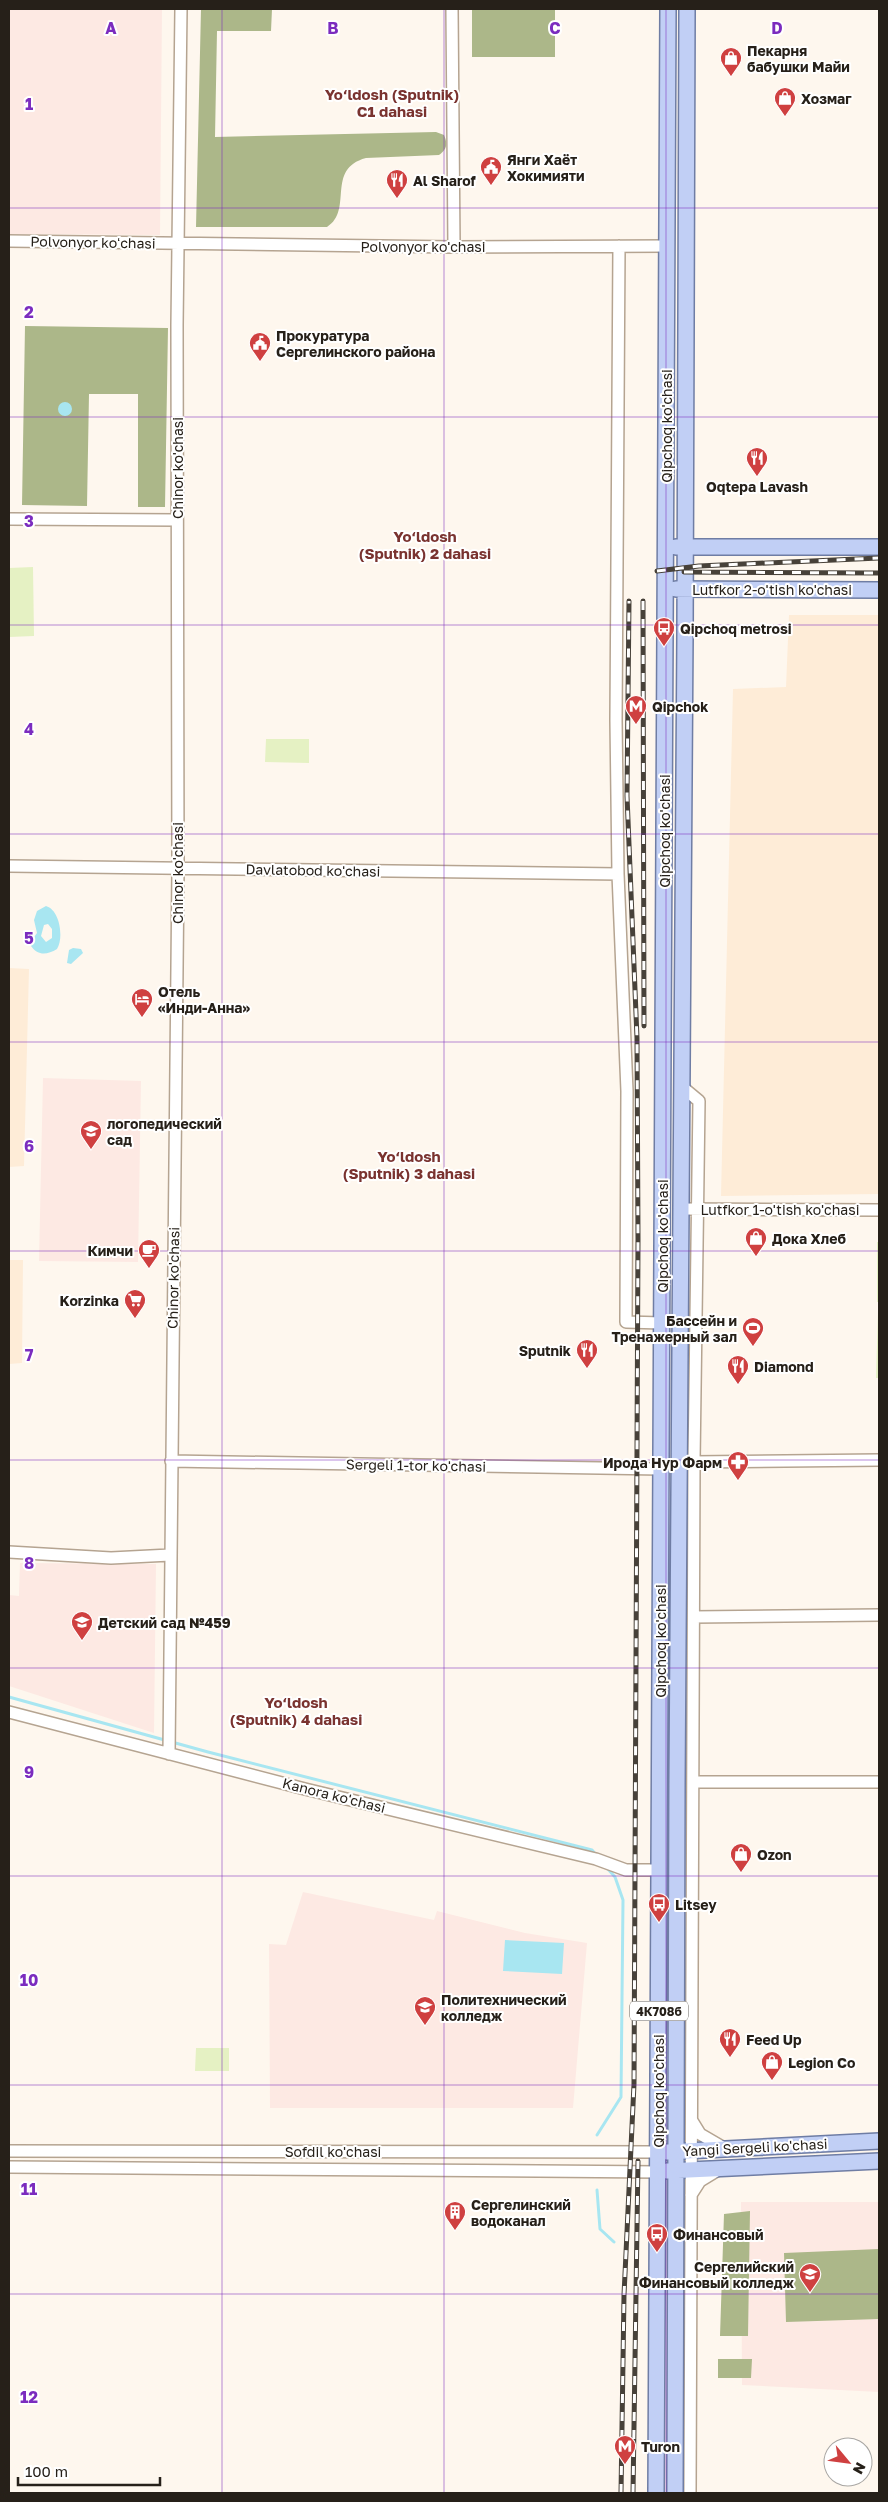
<svg xmlns="http://www.w3.org/2000/svg" width="888" height="2502" font-family="'Golos Text',sans-serif">
	<style>
		.built { fill: #feecd7 }
		.education { fill: #fde9e3 }
		.green { fill: #e5f1c3 }
		.forest { fill: #acb789 }
		.water { fill: #a8e6f1; fill-rule: evenodd }
		.lines { fill: none; stroke-linecap: round; stroke-linejoin: round }
		.stream { stroke: #a8e6f1; stroke-width: 3 }
		.minor-casing { stroke: #b5a491; stroke-width: 14 }
		.major-casing { stroke: #6f7da4; stroke-width: 18 }
		.minor { stroke: #fff; stroke-width: 11 }
		.major { stroke: #c1cff5; stroke-width: 15 }
		.rail-casing { stroke: #474139; stroke-width: 5 }
		.rail { stroke: #fff; stroke-width: 3; stroke-dasharray: 9; stroke-linecap: butt }
		.grid { fill: none; stroke: #7b2cbf; stroke-width: 1; stroke-opacity: 0.55 }
		.labels { text-anchor: middle; dominant-baseline: central; stroke-width: 4; stroke-linejoin: round; paint-order: stroke }
		.shield { fill: #fff; stroke: #67635e; stroke-width: 1 }
		.shield-label { font-size: 12px; font-weight: bold; fill: #262019 }
		.poi-label { font-size: 14px; font-weight: bold; fill: #262019; stroke: #fff; text-anchor: start }
		.street-label { font-size: 14px; fill: #262019; stroke: #fff }
		.neighbourhood-label { font-size: 15px; font-weight: bold; fill: #7a3330; stroke: #fff }
		.grid-label { font-size: 16px; text-anchor: middle; font-weight: bold; fill: #7b2cbf; stroke: #fff; stroke-width: 4; stroke-linejoin: round; paint-order: stroke }
	</style>
	<rect width="100%" height="100%" fill="#fef7ee"/>
	<path class="built" d="M 789,615 L 879,615 L 879,1194 L 721,1196 L 733,689 L 786,687 Z
		M 9,968 L 29,969 L 24,1166 L 9,1167 Z
		M 9,1260 L 23,1260 L 22,1363 L 9,1364 Z"/>
	<path class="education" d="M 9,9 L 162,9 L 160,235 L 9,234 Z
		M 43,1078 L 141,1081 L 138,1262 L 39,1261 Z
		M 20,1563 L 156,1564 L 154,1733 L 9,1686 L 9,1595 L 19,1596 Z
		M 303,1892 L 434,1920 L 437,1911 L 525,1933 L 587,1943 L 573,2108 L 270,2108 L 269,1944 L 286,1945 Z
		M 741,2202 L 879,2202 L 879,2392 L 742,2385 Z"/>
	<path class="green" d="M 33,567 L 34,636 L 9,637 L 9,568 Z
		M 266,739 L 309,739 L 309,763 L 265,762 Z
		M 877,1242 L 879,1242 L 879,1302 L 877,1302 Z
		M 878,1310 L 879,1378 L 876,1378 Z
		M 196,2048 L 229,2048 L 229,2071 L 195,2071 Z"/>
	<path class="forest" d="M 201,9 L 272,9 L 271,31 L 217,31 L 215,137 L 436,132 L 444,135 C 448,144 447,149 439,155 L 366,158 C 325,169 354,210 327,227 L 196,227 Z
		M 472,9 L 555,9 L 555,57 L 472,57 Z
		M 25,326 L 168,328 L 165,507 L 138,507 L 138,394 L 89,394 L 87,506 L 22,505 Z
		M 750,2211 L 748,2336 L 720,2336 L 724,2214 Z
		M 879,2249 L 879,2319 L 786,2322 L 784,2253 Z
		M 718,2359 L 752,2359 L 751,2378 L 718,2378 Z"/>
	<path class="water" d="M58 409a7 7 0 1 1 14 0a7 7 0 1 1-14 0Z
		M 46,906 C 60,910 64,938 57,949 C 47,955 38,956 31,946 L 32,940 L 37,933 L 34,920 L 37,911 ZM 48,924 L 52,929 L 52,938 L 46,942 L 41,936 L 44,925 Z
		M 73,948 L 81,949 L 83,953 L 71,964 L 67,963 L 69,950 Z
		M 505,1940 L 564,1943 L 562,1974 L 503,1971 Z"/>
	<g class="lines">
		<path class="stream" d="M 9,1697 L 208,1752 L 592,1850 L 596,1855
			M 597,2135 L 621,2097 L 623,1900 L 615,1877 L 607,1868
			M 597,2190 L 600,2229 L 614,2242"/>
		<g class="minor-casing">
			<path id="minor" d="M 452,9 L 454,247
				M 9,241 L 454,247 L 667,246
				M 619,246 L 616,720 L 618,874 L 627,1091 L 626,1322 L 662,1323
				M 9,519 L 177,520
				M 9,866 L 618,874
				M 681,1086 L 699,1101 L 694,1462 L 690,2493
				M 681,1209 L 879,1210
				M 171,1461 L 661,1469
				M 694,1462 L 879,1460
				M 9,1552 L 111,1558 L 170,1555
				M 694,1617 L 879,1615
				M 9,1712 L 305,1789 L 596,1859 L 626,1870 L 659,1870
				M 169,1754 L 178,869 L 177,325 L 181,9
				M 693,1782 L 879,1782
				M 692,2121 L 700,2134 L 724,2148
				M 9,2151 L 658,2152
				M 9,2167 L 658,2172
				M 691,2195 L 700,2181 L 718,2170"/>
		</g>
		<g class="major-casing">
			<path id="major" d="M 676,547 L 879,547
				M 676,589 L 879,590
				M 667,2152 L 879,2141
				M 667,2171 L 879,2161
				M 656,2493 L 668,9
				M 675,2493 L 677,1783 L 685,634 L 687,9"/>
		</g>
		<use href="#minor" class="minor"/>
		<use href="#major" class="major"/>
		<g class="rail-casing">
			<path id="rail" d="M 657,571 L 699,566 L 879,558
				M 684,572 L 879,573
				M 643,601 L 644,1026
				M 621,2493 L 624,2295 L 634,2084 L 638,1239 L 637,1038 L 627,796 L 629,601
				M 633,2493 L 638,2161"/>
		</g>
		<use href="#rail" class="rail"/>
	</g>
	<path class="grid" d="M 222,9 L 222,2493M 444,9 L 444,2493M 666,9 L 666,2493M 9,208 L 879,208M 9,417 L 879,417M 9,625 L 879,625M 9,834 L 879,834M 9,1042 L 879,1042M 9,1251 L 879,1251M 9,1460 L 879,1460M 9,1668 L 879,1668M 9,1876 L 879,1876M 9,2085 L 879,2085M 9,2294 L 879,2294"/>
	<defs>
		<g id="shop-pin" transform="scale(1.125)"><path d="M0 17L-7.5 6A9.5 9.5 0 1 1 7.5 6Z" fill="#cf4040" stroke="#fff"/><path d="M-5-2.5h2.3a2.7 3.5 0 0 1 5.4 0H5L5.5 6h-11ZM-1.5-2.5h3a1.5 2.3 0 0 0-3 0Z" fill="#fff"/></g>
		<g id="civic-pin" transform="scale(1.125)"><path d="M0 17L-7.5 6A9.5 9.5 0 1 1 7.5 6Z" fill="#cf4040" stroke="#fff"/><path d="M-.6-6.5H3V-4.5H.6V-3L4-1V1h2V6H-6V1h2V-1L-.6-3ZM-1.2 2.5V6h2.4V2.5Z" fill="#fff"/></g>
		<g id="restaurant-pin" transform="scale(1.125)"><path d="M0 17L-7.5 6A9.5 9.5 0 1 1 7.5 6Z" fill="#cf4040" stroke="#fff"/><path d="M-5-6h1v4h1v-4h1v4h1v-4h1v5L-1.5 .5V6h-2V.5L-5-1ZM5-6V6H3V1.5H1.5Q1.5-4 5-6Z" fill="#fff"/></g>
		<g id="bus-pin" transform="scale(1.125)"><path d="M0 17L-7.5 6A9.5 9.5 0 1 1 7.5 6Z" fill="#cf4040" stroke="#fff"/><path d="M-5-6H5V4H4V6H2V4H-2V6H-4V4H-5ZM-3.5-4V0h7V-4ZM-3.5 1.2v1.5H-2V1.2ZM2 1.2v1.5H3.5V1.2Z" fill="#fff"/></g>
		<g id="metro-pin" transform="scale(1.125)"><path d="M0 17L-7.5 6A9.5 9.5 0 1 1 7.5 6Z" fill="#cf4040" stroke="#fff"/><path d="M-5.5 5V-5H-3L0 0L3-5H5.5V5H3V-.5L0 4L-3-.5V5Z" fill="#fff"/></g>
		<g id="hotel-pin" transform="scale(1.125)"><path d="M0 17L-7.5 6A9.5 9.5 0 1 1 7.5 6Z" fill="#cf4040" stroke="#fff"/><path d="M-6-4.5h1.5V1H6V5H4.5V3h-9V5H-6ZM-4 0a1.8 1.8 0 1 1 3.6 0ZM.5 0V-2.5h3Q6-2.5 6 0Z" fill="#fff"/></g>
		<g id="school-pin" transform="scale(1.125)"><path d="M0 17L-7.5 6A9.5 9.5 0 1 1 7.5 6Z" fill="#cf4040" stroke="#fff"/><path d="M0-5L7-2L0 1L-7-2ZM-4 1L0 2.5L4 1V4Q0 6-4 4Z" fill="#fff"/></g>
		<g id="cafe-pin" transform="scale(1.125)"><path d="M0 17L-7.5 6A9.5 9.5 0 1 1 7.5 6Z" fill="#cf4040" stroke="#fff"/><path d="M-5.5-4.5H6V0H3Q3 3.5 0 3.5H-2.5Q-5.5 3.5-5.5 0ZM3-3.2v2h1.7v-2ZM-6 4.5H4V6H-6Z" fill="#fff"/></g>
		<g id="supermarket-pin" transform="scale(1.125)"><path d="M0 17L-7.5 6A9.5 9.5 0 1 1 7.5 6Z" fill="#cf4040" stroke="#fff"/><path d="M-6-5.5h2.5l.6 2H6L4.5 2H-2.5L-4.4-4H-6ZM-1.5 3.2a1.3 1.3 0 1 0 .1 0ZM3 3.2a1.3 1.3 0 1 0 .1 0Z" fill="#fff"/></g>
		<g id="stadium-pin" transform="scale(1.125)"><path d="M0 17L-7.5 6A9.5 9.5 0 1 1 7.5 6Z" fill="#cf4040" stroke="#fff"/><path d="M0-5a6.5 5 0 1 0 0 10a6.5 5 0 1 0 0-10ZM-3.5-1.8h7v3.6h-7Z" fill="#fff"/></g>
		<g id="pharmacy-pin" transform="scale(1.125)"><path d="M0 17L-7.5 6A9.5 9.5 0 1 1 7.5 6Z" fill="#cf4040" stroke="#fff"/><path d="M-2-6h4v4h4v4h-4v4h-4v-4h-4v-4h4Z" fill="#fff"/></g>
		<g id="university-pin" transform="scale(1.125)"><path d="M0 17L-7.5 6A9.5 9.5 0 1 1 7.5 6Z" fill="#cf4040" stroke="#fff"/><path d="M0-5L7-2L0 1L-7-2ZM-4 1L0 2.5L4 1V4Q0 6-4 4Z" fill="#fff"/></g>
		<g id="building-pin" transform="scale(1.125)"><path d="M0 17L-7.5 6A9.5 9.5 0 1 1 7.5 6Z" fill="#cf4040" stroke="#fff"/><path d="M-4-6H4V6H1V3H-1V6H-4ZM-2.5-4.3h1.7v1.8h-1.7ZM.8-4.3h1.7v1.8H.8ZM-2.5-1h1.7V.8h-1.7ZM.8-1h1.7V.8H.8Z" fill="#fff"/></g>
	</defs>
	<g fill-rule="evenodd">
		<use href="#shop-pin" x="731" y="58"/>
		<use href="#shop-pin" x="785" y="98"/>
		<use href="#civic-pin" x="491" y="167"/>
		<use href="#restaurant-pin" x="397" y="180"/>
		<use href="#civic-pin" x="260" y="343"/>
		<use href="#restaurant-pin" x="757" y="458"/>
		<use href="#bus-pin" x="664" y="628"/>
		<use href="#metro-pin" x="636" y="706"/>
		<use href="#hotel-pin" x="142" y="999"/>
		<use href="#school-pin" x="91" y="1131"/>
		<use href="#shop-pin" x="756" y="1238"/>
		<use href="#cafe-pin" x="149" y="1250"/>
		<use href="#supermarket-pin" x="135" y="1300"/>
		<use href="#stadium-pin" x="753" y="1328"/>
		<use href="#restaurant-pin" x="587" y="1350"/>
		<use href="#restaurant-pin" x="738" y="1366"/>
		<use href="#pharmacy-pin" x="738" y="1462"/>
		<use href="#school-pin" x="82" y="1622"/>
		<use href="#shop-pin" x="741" y="1854"/>
		<use href="#bus-pin" x="659" y="1904"/>
		<use href="#university-pin" x="425" y="2007"/>
		<use href="#restaurant-pin" x="730" y="2039"/>
		<use href="#shop-pin" x="772" y="2062"/>
		<use href="#building-pin" x="455" y="2212"/>
		<use href="#bus-pin" x="657" y="2234"/>
		<use href="#university-pin" x="810" y="2274"/>
		<use href="#metro-pin" x="625" y="2446"/>
	</g>
	<g class="labels">
		<rect class="shield" x="630" y="2001.5" width="58" height="19" rx="4"/>
		<g class="shield-label">
			<text x="659" y="2011">4К708б</text>
		</g>
		<g class="poi-label">
			<text x="747" y="50">Пекарня<tspan x="747" dy="16">бабушки Майи</tspan></text>
			<text x="801" y="98">Хозмаг</text>
			<text x="507" y="159">Янги Хаёт<tspan x="507" dy="16">Хокимияти</tspan></text>
			<text x="413" y="180">Al Sharof</text>
			<text x="276" y="335">Прокуратура<tspan x="276" dy="16">Сергелинского района</tspan></text>
			<text x="757" y="486" text-anchor="middle">Oqtepa Lavash</text>
			<text x="680" y="628">Qipchoq metrosi</text>
			<text x="652" y="706">Qipchok</text>
			<text x="158" y="991">Отель<tspan x="158" dy="16">«Инди-Анна»</tspan></text>
			<text x="107" y="1123">логопедический<tspan x="107" dy="16">сад</tspan></text>
			<text x="772" y="1238">Дока Хлеб</text>
			<text x="133" y="1250" text-anchor="end">Кимчи</text>
			<text x="119" y="1300" text-anchor="end">Korzinka</text>
			<text x="737" y="1320" text-anchor="end">Бассейн и<tspan x="737" dy="16">Тренажерный зал</tspan></text>
			<text x="571" y="1350" text-anchor="end">Sputnik</text>
			<text x="754" y="1366">Diamond</text>
			<text x="722" y="1462" text-anchor="end">Ирода Нур Фарм</text>
			<text x="98" y="1622">Детский сад №459</text>
			<text x="757" y="1854">Ozon</text>
			<text x="675" y="1904">Litsey</text>
			<text x="441" y="1999">Политехнический<tspan x="441" dy="16">колледж</tspan></text>
			<text x="746" y="2039">Feed Up</text>
			<text x="788" y="2062">Legion Co</text>
			<text x="471" y="2204">Сергелинский<tspan x="471" dy="16">водоканал</tspan></text>
			<text x="673" y="2234">Финансовый</text>
			<text x="794" y="2266" text-anchor="end">Сергелийский<tspan x="794" dy="16">Финансовый колледж</tspan></text>
			<text x="641" y="2446">Turon</text>
		</g>
		<g class="street-label">
			<text transform="translate(93 242) rotate(1)">Polvonyor koʻchasi</text>
			<text x="423" y="246">Polvonyor ko'chasi</text>
			<text transform="translate(666 426) rotate(-90)">Qipchoq ko'chasi</text>
			<text transform="translate(177 468) rotate(-90)">Chinor ko'chasi</text>
			<text x="772" y="589">Lutfkor 2-o'tish ko'chasi</text>
			<text transform="translate(664 831) rotate(-90)">Qipchoq ko'chasi</text>
			<text transform="translate(313 870) rotate(1)">Davlatobod ko'chasi</text>
			<text transform="translate(177 873) rotate(-90)">Chinor ko'chasi</text>
			<text x="780" y="1209">Lutfkor 1-o'tish ko'chasi</text>
			<text transform="translate(662 1236) rotate(-90)">Qipchoq ko'chasi</text>
			<text transform="translate(173 1278) rotate(-89)">Chinor ko'chasi</text>
			<text transform="translate(416 1465) rotate(1)">Sergeli 1-tor ko'chasi</text>
			<text transform="translate(660 1641) rotate(-90)">Qipchoq ko'chasi</text>
			<text transform="translate(334 1795) rotate(14)">Kanora ko'chasi</text>
			<text transform="translate(658 2091) rotate(-90)">Qipchoq ko'chasi</text>
			<text transform="translate(755 2147) rotate(-3)">Yangi Sergeli ko'chasi</text>
			<text x="333" y="2151">Sofdil ko'chasi</text>
		</g>
		<g class="neighbourhood-label">
			<text x="392" y="94">Yo‘ldosh (Sputnik)<tspan x="392" dy="17">C1 dahasi</tspan></text>
			<text x="425" y="536">Yo‘ldosh<tspan x="425" dy="17">(Sputnik) 2 dahasi</tspan></text>
			<text x="409" y="1156">Yo‘ldosh<tspan x="409" dy="17">(Sputnik) 3 dahasi</tspan></text>
			<text x="296" y="1702">Yo‘ldosh<tspan x="296" dy="17">(Sputnik) 4 dahasi</tspan></text>
		</g>
	</g>
	<g class="grid-label">
		<text x="111" y="34">A</text>
		<text x="333" y="34">B</text>
		<text x="555" y="34">C</text>
		<text x="777" y="34">D</text>
		<text x="29" y="110">1</text>
		<text x="29" y="318">2</text>
		<text x="29" y="527">3</text>
		<text x="29" y="735">4</text>
		<text x="29" y="944">5</text>
		<text x="29" y="1152">6</text>
		<text x="29" y="1361">7</text>
		<text x="29" y="1569">8</text>
		<text x="29" y="1778">9</text>
		<text x="29" y="1986">10</text>
		<text x="29" y="2195">11</text>
		<text x="29" y="2403">12</text>
	</g>
	<rect width="888" height="2502" fill="none" stroke="#262019" stroke-width="20"/>
	<g transform="translate(848 2462) rotate(119)"><circle r="24" fill="#ffffff" stroke="#a8a6a3"/>
	<path d="M0-4L9 19L0 12L-9 19Z" fill="#cf4040"/>
	<text y="-8" font-size="14" font-weight="bold" text-anchor="middle" fill="#262019">N</text>
	</g>
	<path d="M18 2477v8h142v-8" fill="none" stroke="#262019" stroke-width="2.5"/>
	<text x="25" y="2477" font-size="15" fill="#262019" stroke="#ffffff" stroke-width="4" paint-order="stroke">100 m</text>
</svg>
